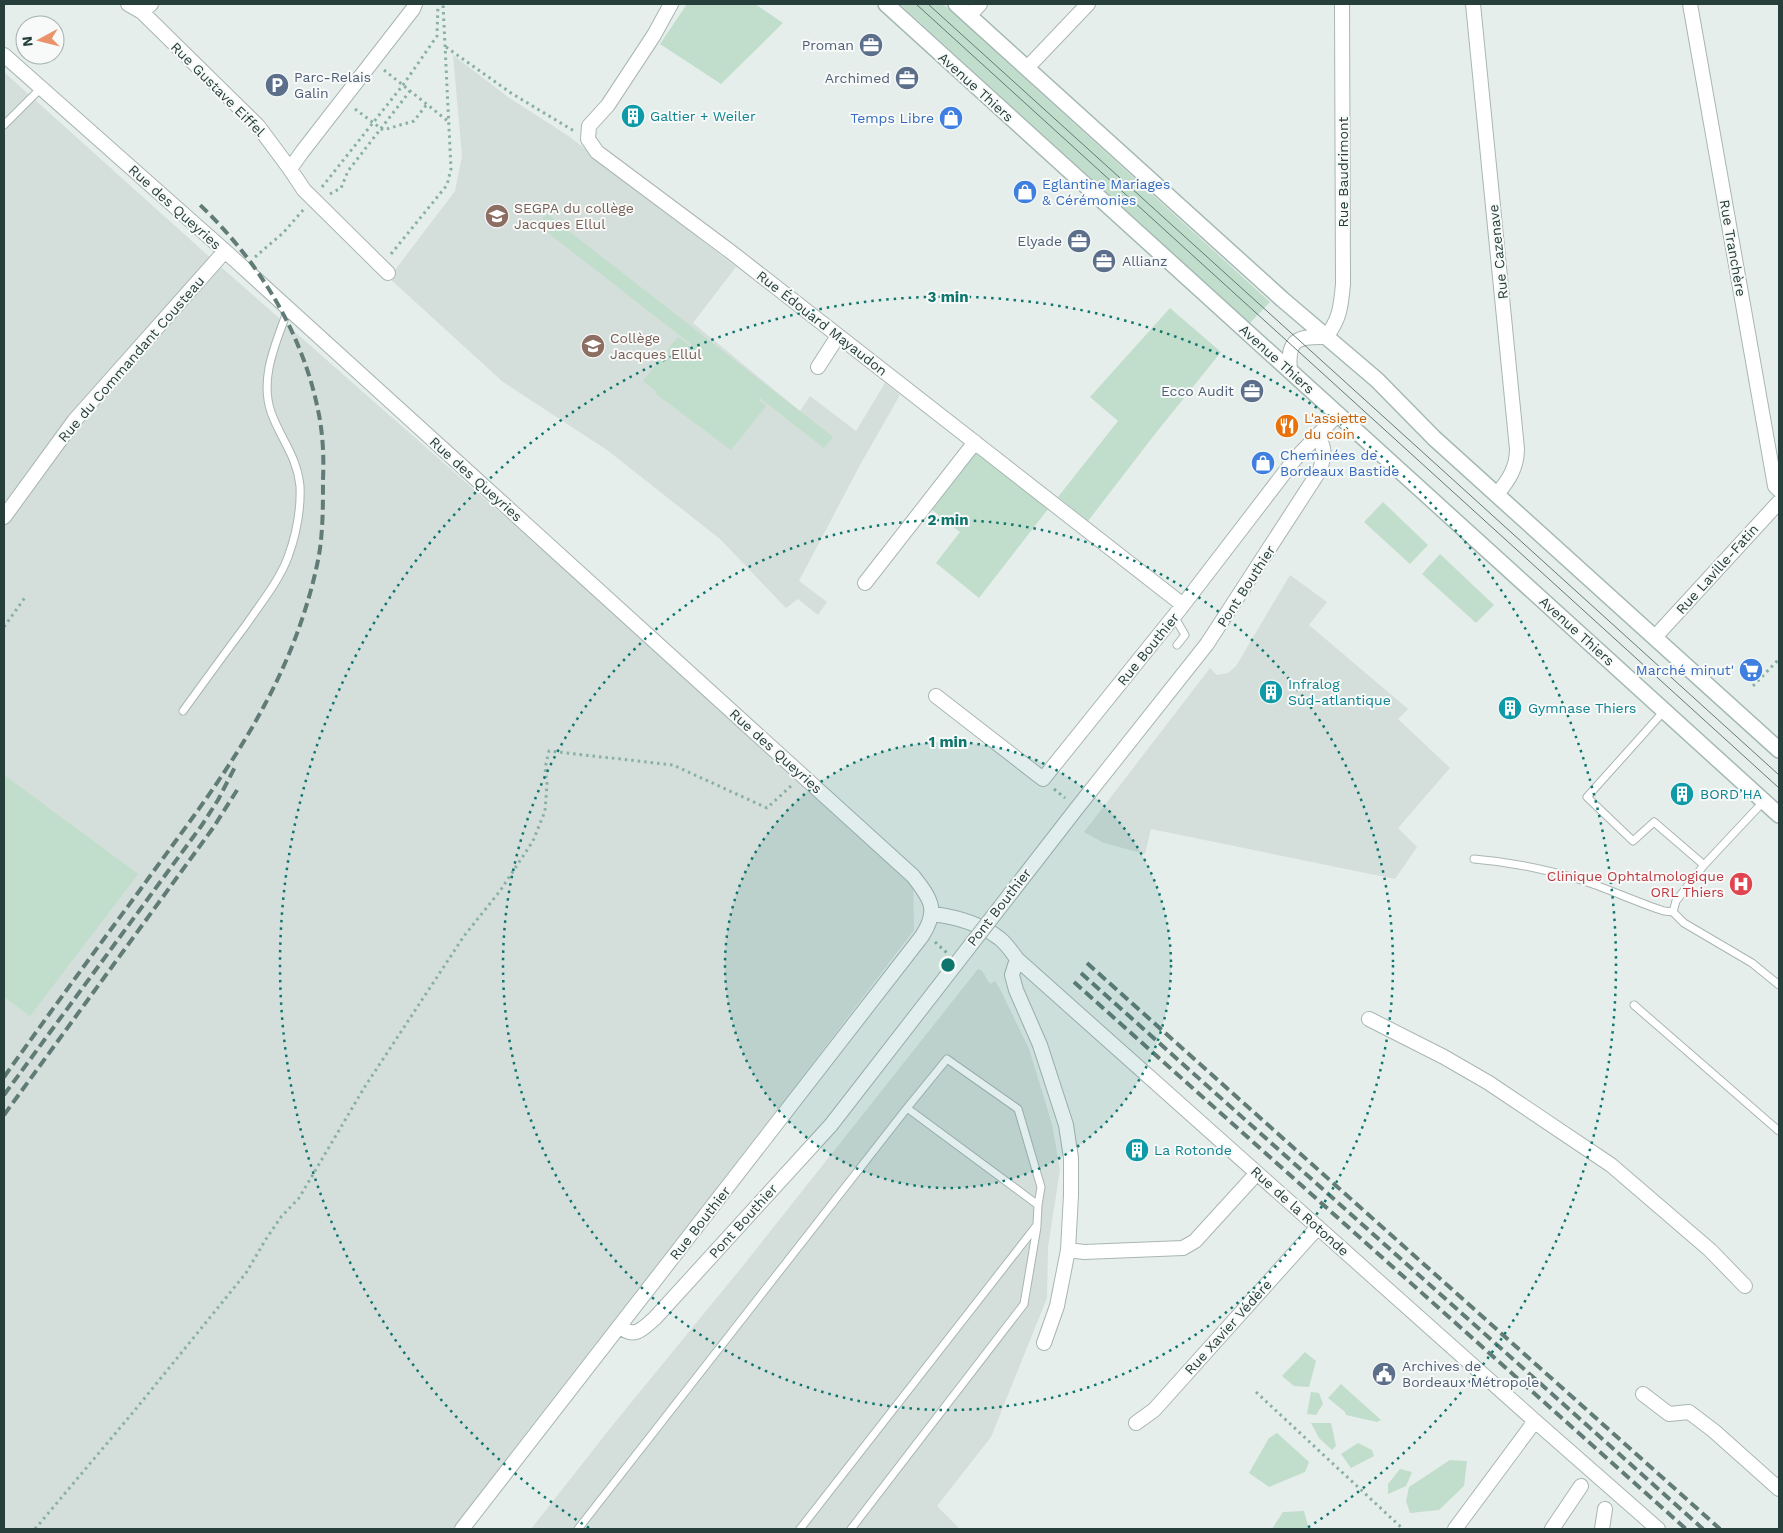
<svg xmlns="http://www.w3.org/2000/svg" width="1783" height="1533" font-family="'Work Sans',sans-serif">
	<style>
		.built { fill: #d4deda }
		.green { fill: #c1ddcb }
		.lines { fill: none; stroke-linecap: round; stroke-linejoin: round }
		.lane-casing { stroke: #a9b6b3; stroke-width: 9 }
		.street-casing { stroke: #a9b6b3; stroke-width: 16 }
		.secondary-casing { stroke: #a5b9b4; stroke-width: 18 }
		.path { stroke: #89b0a6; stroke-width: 3; stroke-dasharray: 2.5 4; stroke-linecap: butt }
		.lane { stroke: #fff; stroke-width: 7 }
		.street { stroke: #fff; stroke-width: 14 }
		.secondary { stroke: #fff; stroke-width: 15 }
		.tram { stroke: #617b76; stroke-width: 1 }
		.rail { stroke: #617b76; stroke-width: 4; stroke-dasharray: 10 5; stroke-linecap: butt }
		.street-bridge-casing { stroke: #a9b6b3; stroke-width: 16; stroke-linecap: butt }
		.street-bridge { stroke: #fff; stroke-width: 14 }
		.ring { fill: none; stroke: #0f766e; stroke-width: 2.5; stroke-dasharray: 2.5 5 }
		.labels { text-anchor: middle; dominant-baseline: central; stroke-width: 4; stroke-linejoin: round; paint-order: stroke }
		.service-label { font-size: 14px; fill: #4e5e75; stroke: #f7faf9; text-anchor: end }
		.street-label { font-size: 14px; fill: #263f3b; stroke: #f7faf9 }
		.culture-label { font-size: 14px; fill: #0d838f; stroke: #f7faf9; text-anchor: start }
		.shop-label { font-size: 14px; fill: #366cbe; stroke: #f7faf9; text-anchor: end }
		.education-label { font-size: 14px; fill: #785e54; stroke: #f7faf9; text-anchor: start }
		.food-label { font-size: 14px; fill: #c56008; stroke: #f7faf9; text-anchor: start }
		.health-label { font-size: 14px; fill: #be3a42; stroke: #f7faf9; text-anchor: end }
		.centre { fill: #0f766e; stroke: #f7faf9; stroke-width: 2.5 }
		.ring-label { font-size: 15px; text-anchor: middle; font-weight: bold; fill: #0f766e; stroke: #f7faf9; stroke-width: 4; stroke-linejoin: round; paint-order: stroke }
	</style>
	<rect width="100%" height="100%" fill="#e6eeeb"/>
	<path class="built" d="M 453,55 L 508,97 L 570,137 L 736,267 L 693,323 L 800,411 L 810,396 L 856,431 L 885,383 L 900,395 L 860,465 L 799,581 L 827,602 L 818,615 L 798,599 L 786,608 L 720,539 L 607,450 L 503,382 L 389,278 L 455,191 L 462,156 Z
		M 4,72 L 204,252 L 913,876 L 914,930 L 597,1347 L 453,1529 L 4,1529 Z
		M 1290,575 L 1327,602 L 1309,625 L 1408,709 L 1398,719 L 1450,768 L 1398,828 L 1417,847 L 1395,879 L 1151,829 L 1145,854 L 1104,843 L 1084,832 L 1210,668 L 1217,675 L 1228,673 L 1236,666 Z
		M 978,969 L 982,971 L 990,984 L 995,981 L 1000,989 L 1029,1049 L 1052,1124 L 1060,1170 L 1048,1247 L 1047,1298 L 991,1437 L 937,1506 L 960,1529 L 531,1529 L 616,1421 L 742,1267 Z"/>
	<path class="green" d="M 687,4 L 755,4 L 783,23 L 721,84 L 660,44 Z
		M 900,4 L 943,4 L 1270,302 L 1250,323 Z
		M 547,214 L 833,437 L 824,448 L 760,398 L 759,400 L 766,406 L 731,450 L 655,393 L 656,391 L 643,381 L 678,337 L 691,347 L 692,345 L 538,225 Z
		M 1170,308 L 1221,352 L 1155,434 L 1088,521 L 1058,497 L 1118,421 L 1090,397 Z
		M 976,451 L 1048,509 L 979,598 L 936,563 L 960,532 L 931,509 Z
		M 1383,502 L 1428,545 L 1410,564 L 1364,522 Z
		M 1440,554 L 1494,605 L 1476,623 L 1422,574 Z
		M 4,775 L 138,874 L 30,1016 L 4,997 Z
		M 1305,1352 L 1316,1361 L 1309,1387 L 1294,1386 L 1282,1376 Z
		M 1341,1384 L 1381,1420 L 1377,1422 L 1346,1415 L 1345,1412 L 1328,1398 Z
		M 1311,1392 L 1319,1393 L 1323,1404 L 1316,1415 L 1307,1414 Z
		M 1311,1423 L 1331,1423 L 1336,1446 L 1332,1450 L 1319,1438 Z
		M 1277,1433 L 1309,1462 L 1305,1472 L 1269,1487 L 1249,1473 L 1269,1438 Z
		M 1358,1443 L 1372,1450 L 1374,1456 L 1351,1468 L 1341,1454 Z
		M 1450,1460 L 1467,1461 L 1464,1486 L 1439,1510 L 1410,1513 L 1406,1501 L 1409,1487 Z
		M 1400,1469 L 1412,1472 L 1406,1486 L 1388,1494 L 1388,1484 Z
		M 1304,1511 L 1309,1529 L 1272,1529 L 1283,1512 Z"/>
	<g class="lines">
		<g class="lane-casing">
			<path id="lane" d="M 4,125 L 41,88
				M 1174,616 L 1185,635 L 1177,645
				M 183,711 C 204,682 225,653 246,625 C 261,603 279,581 288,557 C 296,535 301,509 300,486 C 297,456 280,438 271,412 C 259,377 277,341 288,309
				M 1664,711 L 1587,797 L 1633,841 L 1654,822 L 1704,865
				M 1474,859 C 1511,862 1546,869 1581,880 C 1609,889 1636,902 1664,911 L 1673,912 L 1684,923 L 1752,963 L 1779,985
				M 1673,912 L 1676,901 L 1704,865 L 1764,801
				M 1634,1005 L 1779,1131
				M 907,1108 L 947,1059 L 1018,1109 L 1041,1187 L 1038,1205
				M 578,1529 L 907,1108 L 1038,1205 L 1037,1225 L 800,1529
				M 851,1529 L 1024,1304 L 1037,1227"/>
		</g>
		<g class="street-casing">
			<path id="street" d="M 128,4 L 142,12 L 258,126 L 290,169 L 302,152 L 413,9 L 415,4
				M 671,4 L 654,35 L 608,105 L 589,126 L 588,139 L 597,152 L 731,252 L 1183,605
				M 1473,4 L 1517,449 C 1517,467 1509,480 1497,494
				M 1690,4 L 1775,486 L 1779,490
				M 142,12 L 151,4
				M 969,16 L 980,4
				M 4,55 L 225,251 L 913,876 C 931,899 939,910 922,936 L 462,1529
				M 1027,68 L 1088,4
				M 290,169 L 304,190 L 388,273
				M 818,367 L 838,336
				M 1290,371 C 1287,339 1297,336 1326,337 C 1340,319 1341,306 1343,284 L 1342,4
				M 4,517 L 74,421 L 225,251
				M 865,583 L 975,442
				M 1655,637 L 1779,502
				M 1207,644 L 1320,470 C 1324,456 1326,449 1318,437
				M 936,696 L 1043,779 L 1183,605 L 1295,459 L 1338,414
				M 933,914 C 957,917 979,923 999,938 C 1006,943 1012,952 1017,959 L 1535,1421 L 1658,1529
				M 1017,959 L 1012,975 L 1016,990 L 1040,1045 L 1066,1125 L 1071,1158 L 1071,1195 L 1068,1250 L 1084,1252 L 1183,1248 L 1195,1241 L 1257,1173
				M 1369,1019 L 1444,1057 L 1489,1083 L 1611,1165 L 1710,1250 L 1745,1286
				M 620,1326 C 634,1340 644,1328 655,1318 L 831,1125
				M 1044,1343 L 1057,1306 L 1068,1250
				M 1643,1394 L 1669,1414 L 1689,1412 L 1714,1431 L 1779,1489
				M 1136,1423 L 1154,1410 L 1318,1227
				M 1455,1529 L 1535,1421
				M 1552,1529 L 1581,1486
				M 1602,1529 L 1605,1509"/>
		</g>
		<g class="secondary-casing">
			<path id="secondary" d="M 886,4 L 1779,815
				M 956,4 L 1282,299 L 1377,380 L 1434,438 L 1779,750"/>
		</g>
		<path class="path" d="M 446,47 L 511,93 L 574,131
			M 384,70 L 449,122
			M 355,109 L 383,130 L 414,121 L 427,104
			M 322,187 L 403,85 L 437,36 L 438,4
			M 330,194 L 341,188 L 348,171 L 410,91
			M 391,254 L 447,185 L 451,169 L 443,4
			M 255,257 L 283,233 L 304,209
			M 4,627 L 26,596
			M 1753,686 L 1779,659
			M 1054,789 L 1065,798
			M 935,942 L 947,953
			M 1256,1392 L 1403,1529
			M 35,1529 L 135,1410 L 246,1273 L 266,1239 L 281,1217 L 299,1198 L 364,1088 L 464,936 L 500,891 L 533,841 L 545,811 L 547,784 L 545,768 L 549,751 L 673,765 L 767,808 L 791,786"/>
		<use href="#lane" class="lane"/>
		<use href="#street" class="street"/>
		<use href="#secondary" class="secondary"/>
		<path class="tram" d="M 916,4 L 1779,788
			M 928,4 L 1779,775"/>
		<path class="rail" d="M 1087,963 L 1720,1529
			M 1081,973 L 1703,1529
			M 1074,982 L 1686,1529
			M 4,1077 C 49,1014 94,952 140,890 C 183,830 229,772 264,706 C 289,660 309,608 319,555 C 323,531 323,505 323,480 C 324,457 323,433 318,410 C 302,331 257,259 199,204
			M 4,1095 L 202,825 L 218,800 L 236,765
			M 4,1115 L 213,828 L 239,787"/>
		<g class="street-bridge-casing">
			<path id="street-bridge" d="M 831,1125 L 1077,808 L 1207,644"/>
		</g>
		<use href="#street-bridge" class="street-bridge"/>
	</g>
	<circle cx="948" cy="965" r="223" fill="#0f766e" fill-opacity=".12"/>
	<g class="ring">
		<circle cx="948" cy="965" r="223"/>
		<circle cx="948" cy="965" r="445"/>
		<path d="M589 1528A668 668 0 1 1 1307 1528"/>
	</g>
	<defs>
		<g id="office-disc" transform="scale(1.25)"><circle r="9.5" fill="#5c6f8a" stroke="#f7faf9"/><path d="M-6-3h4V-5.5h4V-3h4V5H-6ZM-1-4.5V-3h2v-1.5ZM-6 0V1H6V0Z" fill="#fff"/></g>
		<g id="parking-disc" transform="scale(1.25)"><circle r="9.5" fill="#5c6f8a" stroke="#f7faf9"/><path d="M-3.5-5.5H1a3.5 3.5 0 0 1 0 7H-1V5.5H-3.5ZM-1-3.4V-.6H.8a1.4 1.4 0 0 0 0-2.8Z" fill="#fff"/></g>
		<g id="building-disc" transform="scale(1.25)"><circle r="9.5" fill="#0f9aa8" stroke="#f7faf9"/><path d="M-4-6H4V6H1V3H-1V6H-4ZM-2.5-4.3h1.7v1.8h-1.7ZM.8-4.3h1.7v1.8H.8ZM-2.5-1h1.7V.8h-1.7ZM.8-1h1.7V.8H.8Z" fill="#fff"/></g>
		<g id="shop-disc" transform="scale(1.25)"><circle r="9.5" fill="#3f7fe0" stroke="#f7faf9"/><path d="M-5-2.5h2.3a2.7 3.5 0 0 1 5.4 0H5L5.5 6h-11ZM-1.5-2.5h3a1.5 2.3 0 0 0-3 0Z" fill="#fff"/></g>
		<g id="school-disc" transform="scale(1.25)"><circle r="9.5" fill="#8d6e63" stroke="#f7faf9"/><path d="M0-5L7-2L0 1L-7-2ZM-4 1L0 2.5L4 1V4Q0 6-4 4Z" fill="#fff"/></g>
		<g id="restaurant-disc" transform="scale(1.25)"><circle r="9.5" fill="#e8710a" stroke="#f7faf9"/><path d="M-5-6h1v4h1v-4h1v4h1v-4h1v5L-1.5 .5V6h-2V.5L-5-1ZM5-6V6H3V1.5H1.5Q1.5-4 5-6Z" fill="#fff"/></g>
		<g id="supermarket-disc" transform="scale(1.25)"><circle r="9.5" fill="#3f7fe0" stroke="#f7faf9"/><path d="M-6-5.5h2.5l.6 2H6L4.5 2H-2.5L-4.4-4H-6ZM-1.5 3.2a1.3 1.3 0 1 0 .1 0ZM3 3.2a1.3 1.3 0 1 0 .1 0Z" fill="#fff"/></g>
		<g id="hospital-disc" transform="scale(1.25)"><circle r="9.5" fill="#e0444e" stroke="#f7faf9"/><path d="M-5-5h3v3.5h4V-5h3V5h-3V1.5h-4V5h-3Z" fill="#fff"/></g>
		<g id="civic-disc" transform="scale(1.25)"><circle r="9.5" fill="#5c6f8a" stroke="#f7faf9"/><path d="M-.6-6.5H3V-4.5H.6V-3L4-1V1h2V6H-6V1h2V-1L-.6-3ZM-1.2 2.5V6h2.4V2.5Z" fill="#fff"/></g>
	</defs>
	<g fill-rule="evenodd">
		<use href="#office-disc" x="871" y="45"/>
		<use href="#office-disc" x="907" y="78"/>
		<use href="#parking-disc" x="277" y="85"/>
		<use href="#building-disc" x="633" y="116"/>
		<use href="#shop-disc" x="951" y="118"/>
		<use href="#shop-disc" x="1025" y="192"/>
		<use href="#school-disc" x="497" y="216"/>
		<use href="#office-disc" x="1079" y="241"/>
		<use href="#office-disc" x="1104" y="261"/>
		<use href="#school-disc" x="593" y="346"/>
		<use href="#office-disc" x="1252" y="391"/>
		<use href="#restaurant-disc" x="1287" y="426"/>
		<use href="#shop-disc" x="1263" y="463"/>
		<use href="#supermarket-disc" x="1751" y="670"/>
		<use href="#building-disc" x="1271" y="692"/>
		<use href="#building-disc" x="1510" y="708"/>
		<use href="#building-disc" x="1682" y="794"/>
		<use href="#hospital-disc" x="1741" y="884"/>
		<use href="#building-disc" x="1137" y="1150"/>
		<use href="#civic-disc" x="1384" y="1374"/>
	</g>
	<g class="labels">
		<g class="service-label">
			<text x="854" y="45">Proman</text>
			<text x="294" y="77" text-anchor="start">Parc-Relais<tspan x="294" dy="16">Galin</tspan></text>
			<text x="890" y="78">Archimed</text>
			<text x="1062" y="241">Elyade</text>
			<text x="1122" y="261" text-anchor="start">Allianz</text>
			<text x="1234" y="391">Ecco Audit</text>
			<text x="1402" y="1366" text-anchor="start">Archives de<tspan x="1402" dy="16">Bordeaux Métropole</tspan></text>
		</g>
		<g class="street-label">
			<text transform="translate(976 87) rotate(42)">Avenue Thiers</text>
			<text transform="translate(218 89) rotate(45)">Rue Gustave Eiffel</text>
			<text transform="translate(1343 172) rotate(-90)">Rue Baudrimont</text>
			<text transform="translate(175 207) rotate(42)">Rue des Queyries</text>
			<text transform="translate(1733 248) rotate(80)">Rue Tranchère</text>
			<text transform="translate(1498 252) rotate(-96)">Rue Cazenave</text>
			<text transform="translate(822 323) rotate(38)">Rue Édouard Mayaudon</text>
			<text transform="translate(131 359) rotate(-49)">Rue du Commandant Cousteau</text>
			<text transform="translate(1277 359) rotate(42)">Avenue Thiers</text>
			<text transform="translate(476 479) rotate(42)">Rue des Queyries</text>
			<text transform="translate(1717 569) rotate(-48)">Rue Laville-Fatin</text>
			<text transform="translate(1246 586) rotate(-57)">Pont Bouthier</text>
			<text transform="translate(1577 631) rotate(42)">Avenue Thiers</text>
			<text transform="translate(1148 649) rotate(-51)">Rue Bouthier</text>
			<text transform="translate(776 751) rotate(42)">Rue des Queyries</text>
			<text transform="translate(999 907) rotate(-52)">Pont Bouthier</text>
			<text transform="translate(1300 1211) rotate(42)">Rue de la Rotonde</text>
			<text transform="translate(743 1221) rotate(-48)">Pont Bouthier</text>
			<text transform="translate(700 1223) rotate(-52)">Rue Bouthier</text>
			<text transform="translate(1228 1327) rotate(-48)">Rue Xavier Védère</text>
		</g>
		<g class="culture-label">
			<text x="650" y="116">Galtier + Weiler</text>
			<text x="1288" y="684">Infralog<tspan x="1288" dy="16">Sud-atlantique</tspan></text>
			<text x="1528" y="708">Gymnase Thiers</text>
			<text x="1700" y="794">BORD’HA</text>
			<text x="1154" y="1150">La Rotonde</text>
		</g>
		<g class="shop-label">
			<text x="934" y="118">Temps Libre</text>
			<text x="1042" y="184" text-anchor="start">Eglantine Mariages<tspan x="1042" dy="16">&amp; Cérémonies</tspan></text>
			<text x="1280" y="455" text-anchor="start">Cheminées de<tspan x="1280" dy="16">Bordeaux Bastide</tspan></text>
			<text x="1734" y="670">Marché minut'</text>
		</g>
		<g class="education-label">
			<text x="514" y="208">SEGPA du collège<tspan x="514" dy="16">Jacques Ellul</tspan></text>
			<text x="610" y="338">Collège<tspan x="610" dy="16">Jacques Ellul</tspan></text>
		</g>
		<g class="food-label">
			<text x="1304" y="418">L'assiette<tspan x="1304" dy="16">du coin</tspan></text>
		</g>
		<g class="health-label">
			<text x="1724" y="876">Clinique Ophtalmologique<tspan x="1724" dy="16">ORL Thiers</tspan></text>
		</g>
	</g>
	<circle cx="948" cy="965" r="8" class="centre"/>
	<g class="ring-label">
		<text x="948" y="302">3 min</text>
		<text x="948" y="525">2 min</text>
		<text x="948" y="747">1 min</text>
	</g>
	<rect width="1783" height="1533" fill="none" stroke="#263f3b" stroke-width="10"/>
	<g transform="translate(40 40) rotate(263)"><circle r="24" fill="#f7faf9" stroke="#a3afad"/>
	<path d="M0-4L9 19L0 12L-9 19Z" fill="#ea9269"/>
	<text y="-8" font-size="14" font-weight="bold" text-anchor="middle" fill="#263f3b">N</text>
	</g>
</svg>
